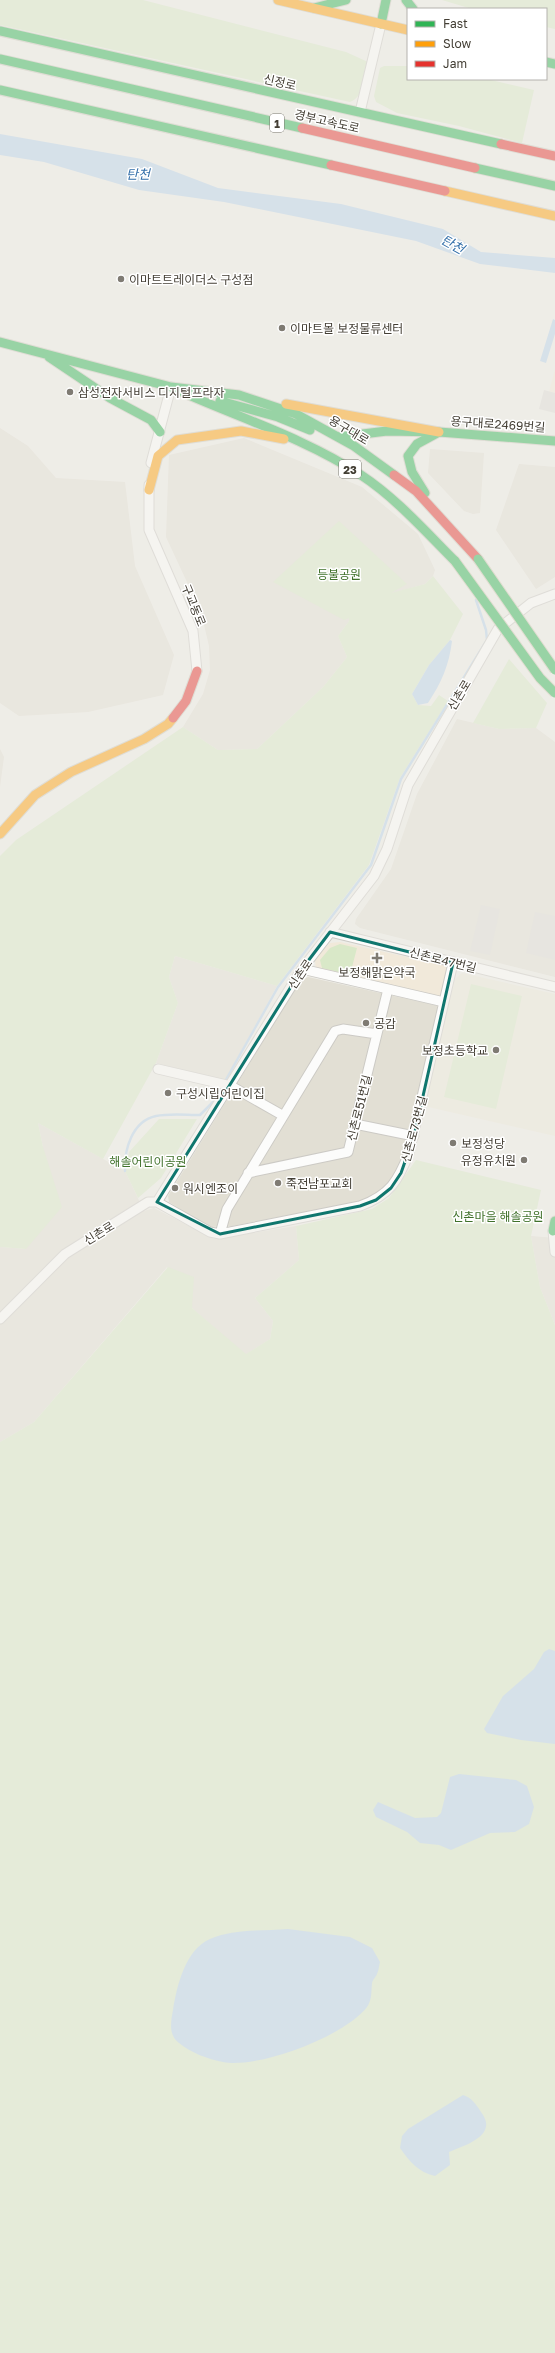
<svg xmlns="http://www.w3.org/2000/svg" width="555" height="2353" font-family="'Golos Text','Noto Sans KR',sans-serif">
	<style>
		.residential { fill: #e2dfd4 }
		.commercial { fill: #f1e9da }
		.education { fill: #ece8d9 }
		.green { fill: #d9e8c8 }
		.parking { fill: #dddcd7 }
		.water { fill: #b9d3ea }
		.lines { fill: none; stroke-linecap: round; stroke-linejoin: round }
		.stream { stroke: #b9d3ea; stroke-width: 2.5 }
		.street-casing { stroke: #cccac5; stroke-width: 11 }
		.fast-casing { stroke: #cccabe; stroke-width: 11 }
		.slow-casing { stroke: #cccabe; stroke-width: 11 }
		.jam-casing { stroke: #cccabe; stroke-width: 11 }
		.street { stroke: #fcfcfb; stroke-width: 9 }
		.fast { stroke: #30b455; stroke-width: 9 }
		.slow { stroke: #ff9f0a; stroke-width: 9 }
		.jam { stroke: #e5322d; stroke-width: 9 }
		.fast-bridge-casing { stroke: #cfcab5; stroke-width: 11; stroke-linecap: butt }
		.fast-bridge { stroke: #30b455; stroke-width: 9 }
		.marked { fill: none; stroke: #0f766e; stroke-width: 3; stroke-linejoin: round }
		.poi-dot { fill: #7f7b73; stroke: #fff; stroke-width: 1.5 }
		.labels { text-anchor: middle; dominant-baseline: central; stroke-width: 3; stroke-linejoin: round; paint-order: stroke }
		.shield { fill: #fff; stroke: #7b7871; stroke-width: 1 }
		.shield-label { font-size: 11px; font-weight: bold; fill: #433e34 }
		.street-label { font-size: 12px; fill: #433e34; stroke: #fff }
		.poi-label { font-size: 12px; fill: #433e34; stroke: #fff; text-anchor: start }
		.park-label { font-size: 12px; fill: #40712b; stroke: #fff }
		.water-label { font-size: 13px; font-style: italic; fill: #336fa9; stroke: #fff }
	</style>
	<rect width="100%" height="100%" fill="#eeede7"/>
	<path class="residential" d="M 0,428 L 28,446 L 56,478 L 125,482 L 135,566 L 174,655 L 163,695 L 88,712 L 19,716 L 0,703 Z
		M 244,438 L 362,487 L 418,534 L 435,570 L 433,576 L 425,584 L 379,597 L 349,621 L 338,636 L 347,657 L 323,687 L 257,749 L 218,750 L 183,727 L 203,694 L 210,670 L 209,646 L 201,612 L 166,537 L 169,455 Z
		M 430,449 L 484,453 L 480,513 L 473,514 L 464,511 L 428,473 Z
		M 519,464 L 555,467 L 555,577 L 536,589 L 496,530 Z
		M 457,719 L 499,729 L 536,728 L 555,742 L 555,977 L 360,928 L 355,924 L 356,919 L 391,869 L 417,794 Z
		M 0,749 L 4,757 L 0,787 Z
		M 175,956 L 277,986 L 225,1080 L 156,1063 L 178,1003 L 169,977 Z
		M 308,977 L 439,1006 L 406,1150 L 398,1170 L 388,1185 L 375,1196 L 360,1201 L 232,1226 L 209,1227 L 169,1202 L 168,1196 L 300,981 Z
		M 38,1123 L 125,1171 L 144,1211 L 154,1208 L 214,1239 L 296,1226 L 299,1260 L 255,1298 L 273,1321 L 270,1339 L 245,1355 L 192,1308 L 167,1267 L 34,1422 L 0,1442 L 0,1247 L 26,1249 L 43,1147 Z
		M 531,1236 L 555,1238 L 555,1325 L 540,1287 Z"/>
	<path class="commercial" d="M 555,369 L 555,393 L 549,392 Z
		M 340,942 L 447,966 L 440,998 L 316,969 L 315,961 L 318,955 L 330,943 Z"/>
	<path class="education" d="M 462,973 L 555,994 L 555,1136 L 424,1106 L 455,979 Z"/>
	<path class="green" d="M 0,0 L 143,0 L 346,52 L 368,62 C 365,77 365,96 350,102 L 0,25 Z
		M 442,0 L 555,0 L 555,29 L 546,27 L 546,9 L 472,9 Z
		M 384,66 L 408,66 L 408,79 L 487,79 L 534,90 L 522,143 L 459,126 L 397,113 L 376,102 L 374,96 L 380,68 Z
		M 339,521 L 407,584 L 391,593 L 425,584 L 433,576 L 463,614 L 450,640 L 429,665 L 412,694 L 418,705 L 431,706 L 439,695 L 448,701 L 400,778 L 369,865 L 277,986 L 175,956 L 169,977 L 178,1003 L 156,1063 L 103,1159 L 38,1123 L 43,1147 L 62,1207 L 26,1249 L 0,1247 L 0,856 L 16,840 L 183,727 L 218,750 L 257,749 L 323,687 L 347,657 L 338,636 L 349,621 L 349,618 L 344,620 L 273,582 Z
		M 509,659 L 547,703 L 536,728 L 499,729 L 473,723 Z
		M 340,944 L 357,948 L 350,975 L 322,968 L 320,960 L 330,948 Z
		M 471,984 L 522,996 L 496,1109 L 444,1097 Z
		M 159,1119 L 197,1119 L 161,1178 L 138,1198 L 125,1171 L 129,1152 Z
		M 416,1160 L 541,1190 L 531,1236 L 540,1287 L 555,1325 L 555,2353 L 0,2353 L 0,1442 L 34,1422 L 168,1267 L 194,1277 L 192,1308 L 246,1354 L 270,1339 L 273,1321 L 255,1298 L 299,1260 L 296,1226 L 372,1209 L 389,1198 Z"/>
	<path class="parking" d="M 544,390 L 555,393 L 555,413 L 539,409 Z
		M 481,905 L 500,909 L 490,955 L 470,951 Z
		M 535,912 L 555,916 L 555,960 L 526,953 Z"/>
	<path class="water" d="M 0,134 L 142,159 L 218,188 L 341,204 L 443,229 L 481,252 L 555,258 L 555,273 L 480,264 L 416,241 L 224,202 L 139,190 L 44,162 L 0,155 Z
		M 553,319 L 555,320 L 555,334 L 546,363 L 540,361 Z
		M 450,640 L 452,641 C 449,666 441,683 428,703 L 418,705 L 412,694 L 429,665 Z
		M 549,1649 L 555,1651 L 555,1744 L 521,1740 L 487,1733 L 484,1729 L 503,1696 L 534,1669 L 544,1652 Z
		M 459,1774 L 516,1780 L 527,1786 L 534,1807 L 529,1824 L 515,1832 L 490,1833 L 451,1850 L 439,1845 L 420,1843 L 407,1832 L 376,1817 L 373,1810 L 378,1802 L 415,1818 L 437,1817 L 441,1813 L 450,1777 Z
		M 288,1929 L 350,1937 L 372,1948 L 380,1962 C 379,1965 379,1970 377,1974 C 376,1977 372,1980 372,1984 C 371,1992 372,2000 367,2007 C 345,2036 259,2069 223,2062 C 208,2059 191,2053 179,2043 C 168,2035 171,2021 173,2010 C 177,1986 185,1950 210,1939 C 232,1929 263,1931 288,1929 Z
		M 463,2095 C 472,2098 476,2104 481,2112 C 499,2135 466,2145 449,2152 L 450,2165 L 435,2176 C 418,2172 410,2162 400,2148 L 402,2136 L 408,2129 Z"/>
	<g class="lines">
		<path class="stream" d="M 125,1171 C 124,1150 132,1121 156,1116 C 170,1113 186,1115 200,1115 L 214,1101 L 278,987 L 371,865 L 401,779 L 487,640 L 486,630 L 476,600"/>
		<g class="street-casing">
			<path id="street" d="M 360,112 L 381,24
				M 151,463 L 171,387
				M 149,485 L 149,530 L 193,631 L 197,671
				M 330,932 L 555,987
				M 302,969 L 444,1002
				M 158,1069 L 231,1086 L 282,1115
				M 355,1124 L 414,1136
				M 248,1173 L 348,1152 L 388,989
				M 157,1202 L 302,969 L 374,876 L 387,849 L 408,785 L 498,629 L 531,603 L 555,594
				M 553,1231 L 555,1252
				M 220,1234 L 227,1209 L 335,1031 L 343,1029 L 377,1034
				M 0,1319 L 65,1254 L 148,1202 L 157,1202 L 210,1232 L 220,1234 L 360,1206 C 390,1195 398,1181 409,1153 L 453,963"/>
		</g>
		<g class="fast-casing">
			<path id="fast" d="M 406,0 L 413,9
				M 314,8 L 346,0
				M 381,24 L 386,0
				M 0,31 L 501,144
				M 0,59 L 302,128
				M 546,62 L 555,64
				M 0,90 L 331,165
				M 475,168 L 555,186
				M 0,342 L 171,387 L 239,395 L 296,414 L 354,446 L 394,475
				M 49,357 L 110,398 L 151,420 L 160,432
				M 184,393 C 243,419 306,439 361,475 C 396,498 425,531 455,561
				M 220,401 L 278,417 L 310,430
				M 338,437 L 387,431 L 439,432 L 555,441
				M 425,493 L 412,472 L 408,456 L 417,444 L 439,432
				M 553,1231 L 555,1221"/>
		</g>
		<g class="slow-casing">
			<path id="slow" d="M 278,0 L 408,30
				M 445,191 L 555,216
				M 286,404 L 439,432
				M 149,490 L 158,456 L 177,440 L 241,431 L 284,439
				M 0,834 L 35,795 L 71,772 L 144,739 L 168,724 L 173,718"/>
		</g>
		<g class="jam-casing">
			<path id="jam" d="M 302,128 L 475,168
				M 501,144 L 555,156
				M 331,165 L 445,191
				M 394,475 L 416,491 L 478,559
				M 173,718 L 186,701 L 197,671"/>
		</g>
		<use href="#street" class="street"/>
		<use href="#fast" class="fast"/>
		<use href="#slow" class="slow"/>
		<use href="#jam" class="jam"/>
		<g class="fast-bridge-casing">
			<path id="fast-bridge" d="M 478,559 L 555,670
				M 455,561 L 540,678 L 555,693"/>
		</g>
		<use href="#fast-bridge" class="fast-bridge"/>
	</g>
	<path d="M0 0H555V2353H0ZM 330,932 L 453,963 L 414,1136 L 401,1173 L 391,1188 L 376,1200 L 360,1206 L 220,1234 L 157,1202 L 302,969 Z" fill="#eeede7" fill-opacity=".55" fill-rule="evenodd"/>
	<path class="marked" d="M 330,932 L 453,963 L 414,1136 L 401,1173 L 391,1188 L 376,1200 L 360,1206 L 220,1234 L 157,1202 L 302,969 Z"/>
	<g class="poi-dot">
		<circle cx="121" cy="279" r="4"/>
		<circle cx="282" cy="328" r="4"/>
		<circle cx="70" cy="392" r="4"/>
		<path d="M375 952h4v4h4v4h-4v4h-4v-4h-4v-4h4z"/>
		<circle cx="366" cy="1023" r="4"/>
		<circle cx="496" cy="1050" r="4"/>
		<circle cx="168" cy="1093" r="4"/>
		<circle cx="453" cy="1143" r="4"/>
		<circle cx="524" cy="1160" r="4"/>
		<circle cx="278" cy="1183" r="4"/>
		<circle cx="175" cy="1188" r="4"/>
	</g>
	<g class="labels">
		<g class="shield">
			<rect x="270" y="114" width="14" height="18" rx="3"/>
			<rect x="339" y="460" width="22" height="18" rx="3"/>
		</g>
		<g class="shield-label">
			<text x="277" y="123">1</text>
			<text x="350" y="469">23</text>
		</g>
		<g class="street-label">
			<text transform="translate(280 82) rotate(13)">신정로</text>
			<text transform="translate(327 121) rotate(13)">경부고속도로</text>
			<text transform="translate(498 424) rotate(4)">용구대로2469번길</text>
			<text transform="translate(349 430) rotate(31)">용구대로</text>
			<text transform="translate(194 605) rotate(68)">구교동로</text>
			<text transform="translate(459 695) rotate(-59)">신촌로</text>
			<text transform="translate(443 960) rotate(14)">신촌로47번길</text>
			<text transform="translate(300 974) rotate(-56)">신촌로</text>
			<text transform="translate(359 1108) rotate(-76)">신촌로51번길</text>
			<text transform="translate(414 1129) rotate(-75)">신촌로73번길</text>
			<text transform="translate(99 1233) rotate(-32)">신촌로</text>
		</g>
		<g class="poi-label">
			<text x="129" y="279">이마트트레이더스 구성점</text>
			<text x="290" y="328">이마트몰 보정물류센터</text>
			<text x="78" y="392">삼성전자서비스 디지털프라자</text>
			<text x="377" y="972" text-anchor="middle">보정해맑은약국</text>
			<text x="374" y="1023">공감</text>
			<text x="488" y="1050" text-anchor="end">보정초등학교</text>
			<text x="176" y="1093">구성시립어린이집</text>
			<text x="461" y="1143">보정성당</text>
			<text x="516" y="1160" text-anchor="end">유정유치원</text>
			<text x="286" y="1183">죽전남포교회</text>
			<text x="183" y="1188">워시엔조이</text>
		</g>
		<g class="park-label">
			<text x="339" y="574">등불공원</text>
			<text x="148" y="1161">해솔어린이공원</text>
			<text x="498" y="1216">신촌마을 해솔공원</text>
		</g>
		<g class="water-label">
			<text x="138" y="174">탄천</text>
			<text transform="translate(453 244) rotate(29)">탄천</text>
		</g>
	</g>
	<rect x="407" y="8" width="140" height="72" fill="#ffffff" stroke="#b4b2ae"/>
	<rect x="415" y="21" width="20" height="6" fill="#30b455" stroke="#b4b2ae"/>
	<text x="443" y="28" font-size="12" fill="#433e34">Fast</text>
	<rect x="415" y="41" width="20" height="6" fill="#ff9f0a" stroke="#b4b2ae"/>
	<text x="443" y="48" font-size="12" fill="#433e34">Slow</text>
	<rect x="415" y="61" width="20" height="6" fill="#e5322d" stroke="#b4b2ae"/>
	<text x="443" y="68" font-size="12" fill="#433e34">Jam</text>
</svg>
